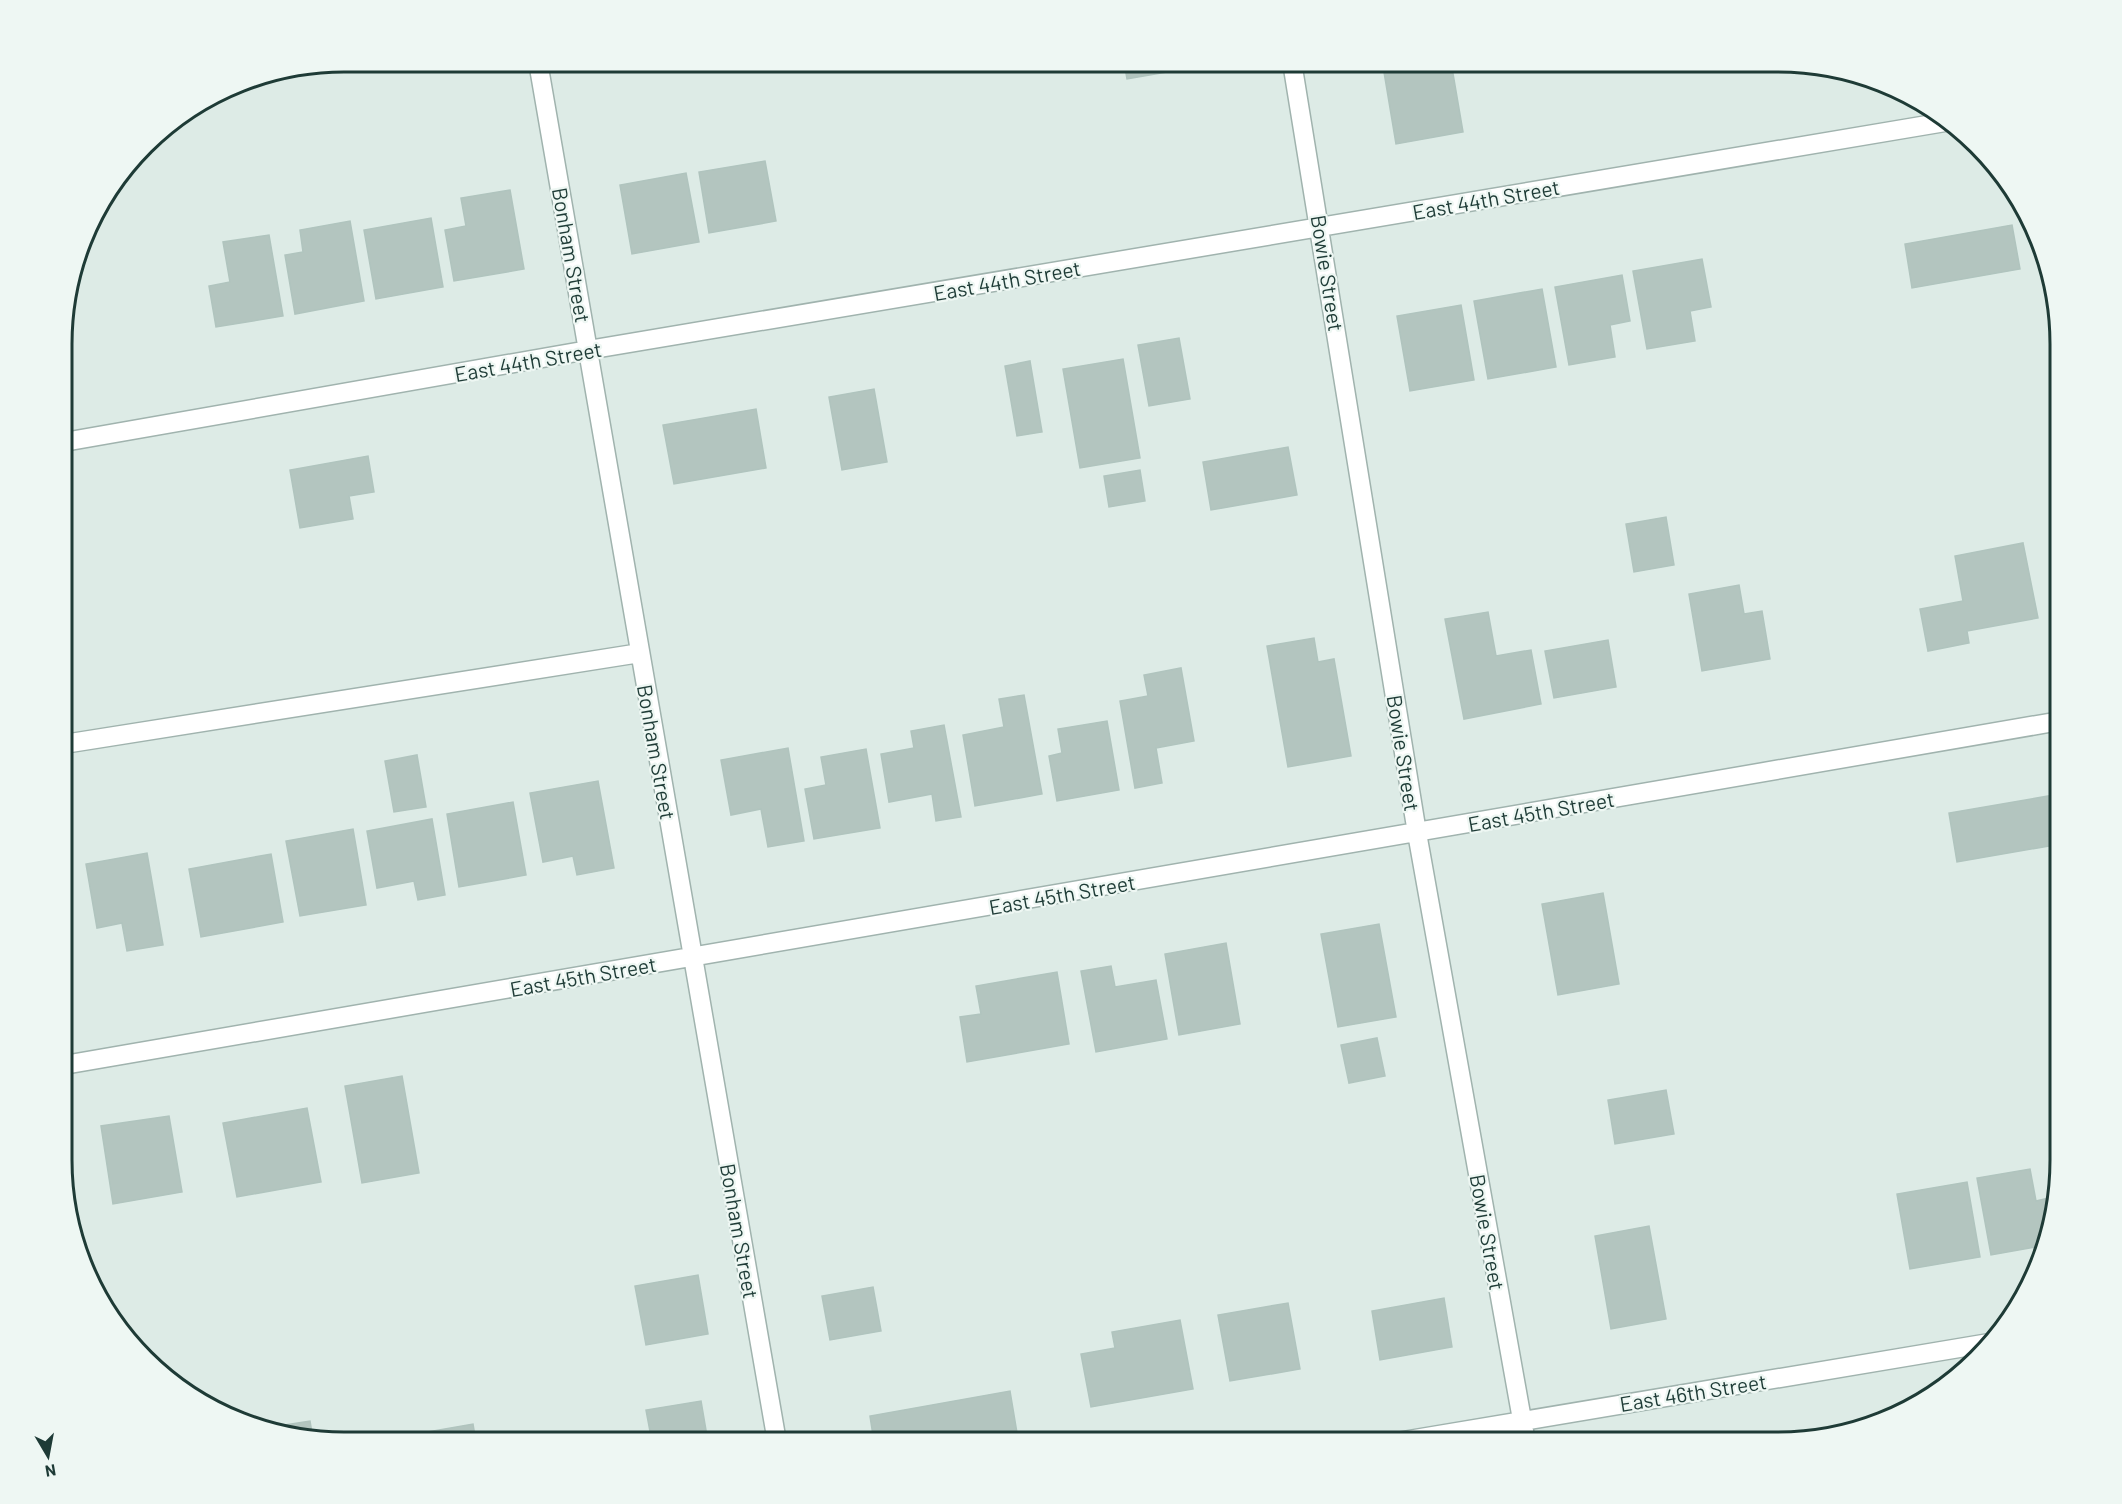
<svg xmlns="http://www.w3.org/2000/svg" width="2122" height="1504" font-family="Barlow,sans-serif">
	<style>
		.building { fill: #b3c5bf; stroke: #b0c4be; stroke-width: 1.5 }
		.lines { fill: none; stroke-linecap: round; stroke-linejoin: round }
		.minor-casing { stroke: #a0b3ae; stroke-width: 21 }
		.minor { stroke: #fff; stroke-width: 18 }
		.labels { text-anchor: middle; dominant-baseline: central; stroke-width: 4.5; stroke-linejoin: round; paint-order: stroke }
		.street-label { font-size: 21px; fill: #1e3b36; stroke: #eef7f3 }
		.rim { fill: none; stroke: #1e3b36; stroke-width: 3 }
	</style>
	<rect width="100%" height="100%" fill="#ddebe6"/>
	<path class="building" d="M 1124,62 L 1201,62 L 1201,66 L 1127,79 Z
		M 1441,62 L 1451,62 L 1463,132 L 1396,144 L 1384,72 Z
		M 765,161 L 776,221 L 709,233 L 699,172 Z
		M 686,173 L 699,242 L 632,254 L 620,185 Z
		M 510,190 L 524,269 L 454,281 L 445,230 L 466,226 L 461,198 Z
		M 431,218 L 443,287 L 376,299 L 364,230 Z
		M 350,221 L 364,301 L 295,314 L 285,255 L 303,252 L 300,230 Z
		M 2012,225 L 2020,269 L 1912,288 L 1905,244 Z
		M 269,235 L 283,316 L 216,327 L 209,286 L 230,282 L 223,242 Z
		M 1702,259 L 1711,307 L 1690,311 L 1695,341 L 1647,349 L 1633,271 Z
		M 1622,275 L 1630,321 L 1610,325 L 1615,357 L 1569,365 L 1555,287 Z
		M 1542,289 L 1556,367 L 1488,379 L 1474,301 Z
		M 1461,305 L 1474,380 L 1410,391 L 1397,316 Z
		M 1179,338 L 1190,399 L 1149,406 L 1138,345 Z
		M 1123,359 L 1140,458 L 1080,468 L 1063,369 Z
		M 1030,361 L 1042,432 L 1017,436 L 1005,366 Z
		M 874,389 L 887,462 L 842,470 L 829,397 Z
		M 756,409 L 766,468 L 674,484 L 663,425 Z
		M 1288,447 L 1297,495 L 1211,510 L 1203,462 Z
		M 368,456 L 374,492 L 349,496 L 353,519 L 300,528 L 290,470 Z
		M 1140,470 L 1145,501 L 1109,507 L 1104,476 Z
		M 1666,517 L 1674,565 L 1634,572 L 1626,524 Z
		M 2023,543 L 2038,618 L 1967,631 L 1969,643 L 1928,651 L 1920,609 L 1963,601 L 1955,556 Z
		M 1739,585 L 1744,614 L 1762,611 L 1770,659 L 1702,671 L 1689,594 Z
		M 1488,612 L 1496,656 L 1531,650 L 1541,704 L 1464,719 L 1445,619 Z
		M 1314,638 L 1318,662 L 1334,659 L 1351,756 L 1288,767 L 1267,646 Z
		M 1608,640 L 1616,687 L 1554,698 L 1545,651 Z
		M 1181,668 L 1194,741 L 1156,748 L 1162,783 L 1135,788 L 1120,701 L 1148,696 L 1144,675 Z
		M 1024,695 L 1042,794 L 975,806 L 963,735 L 1004,727 L 999,699 Z
		M 1107,721 L 1119,790 L 1057,801 L 1049,756 L 1062,753 L 1058,729 Z
		M 944,725 L 961,817 L 936,821 L 932,794 L 889,802 L 881,754 L 914,748 L 911,731 Z
		M 788,748 L 804,841 L 768,847 L 761,809 L 731,815 L 721,760 Z
		M 866,749 L 880,828 L 814,839 L 805,789 L 826,785 L 821,757 Z
		M 417,755 L 426,807 L 394,812 L 385,761 Z
		M 598,781 L 614,868 L 577,875 L 573,856 L 543,862 L 530,793 Z
		M 2060,794 L 2060,844 L 1957,862 L 1949,813 Z
		M 513,802 L 526,875 L 459,887 L 447,814 Z
		M 432,819 L 445,895 L 418,900 L 414,881 L 377,888 L 367,831 Z
		M 353,829 L 366,905 L 300,916 L 286,841 Z
		M 147,853 L 163,945 L 127,951 L 122,923 L 97,928 L 86,864 Z
		M 271,854 L 283,922 L 201,937 L 189,869 Z
		M 1603,893 L 1619,984 L 1558,995 L 1542,904 Z
		M 1379,924 L 1396,1017 L 1338,1027 L 1321,934 Z
		M 1226,943 L 1240,1024 L 1179,1035 L 1165,954 Z
		M 1111,966 L 1115,987 L 1156,980 L 1167,1039 L 1096,1052 L 1081,971 Z
		M 1057,972 L 1069,1044 L 967,1062 L 960,1017 L 981,1014 L 976,986 Z
		M 1377,1038 L 1385,1076 L 1349,1083 L 1341,1045 Z
		M 402,1076 L 419,1173 L 362,1183 L 345,1086 Z
		M 1666,1090 L 1674,1134 L 1615,1144 L 1608,1100 Z
		M 307,1108 L 321,1182 L 237,1197 L 223,1123 Z
		M 169,1116 L 182,1192 L 113,1204 L 101,1126 Z
		M 2030,1169 L 2036,1201 L 2049,1198 L 2052,1216 L 2047,1245 L 1991,1255 L 1977,1178 Z
		M 1967,1182 L 1980,1257 L 1910,1269 L 1897,1194 Z
		M 1649,1226 L 1666,1319 L 1611,1329 L 1595,1236 Z
		M 698,1275 L 708,1334 L 646,1345 L 635,1286 Z
		M 873,1287 L 881,1331 L 830,1340 L 822,1296 Z
		M 1444,1298 L 1452,1347 L 1380,1360 L 1372,1311 Z
		M 1288,1303 L 1300,1369 L 1230,1381 L 1218,1315 Z
		M 1180,1320 L 1193,1389 L 1091,1407 L 1081,1354 L 1115,1348 L 1112,1332 Z
		M 1010,1391 L 1017,1433 L 968,1442 L 874,1442 L 870,1416 Z
		M 701,1401 L 708,1442 L 652,1442 L 646,1410 Z
		M 310,1421 L 313,1439 L 272,1431 L 271,1427 Z
		M 473,1424 L 476,1442 L 405,1442 L 404,1436 Z"/>
	<g class="lines">
		<g class="minor-casing">
			<path id="minor" d="M 538,62 L 777,1442
				M 1292,62 L 1417,833 L 1526,1442
				M 64,442 L 588,350 L 1951,121
				M 64,744 L 640,653
				M 64,1065 L 2060,721
				M 1397,1442 L 1989,1343"/>
		</g>
		<use href="#minor" class="minor"/>
	</g>
	<g class="labels">
		<g class="street-label">
			<text transform="translate(1486 199) rotate(-10)">East 44th Street</text>
			<text transform="translate(572 255) rotate(80)">Bonham Street</text>
			<text transform="translate(1328 273) rotate(81)">Bowie Street</text>
			<text transform="translate(1007 280) rotate(-10)">East 44th Street</text>
			<text transform="translate(528 361) rotate(-10)">East 44th Street</text>
			<text transform="translate(657 752) rotate(80)">Bonham Street</text>
			<text transform="translate(1404 753) rotate(81)">Bowie Street</text>
			<text transform="translate(1541 811) rotate(-10)">East 45th Street</text>
			<text transform="translate(1062 894) rotate(-10)">East 45th Street</text>
			<text transform="translate(583 976) rotate(-10)">East 45th Street</text>
			<text transform="translate(740 1231) rotate(80)">Bonham Street</text>
			<text transform="translate(1488 1232) rotate(80)">Bowie Street</text>
			<text transform="translate(1693 1392) rotate(-9)">East 46th Street</text>
		</g>
	</g>
	<path d="M0 0H2122V1504H0ZM344 72H1778A272 272 0 0 1 2050 344V1160A272 272 0 0 1 1778 1432H344A272 272 0 0 1 72 1160V344A272 272 0 0 1 344 72Z" fill="#eef7f3" fill-rule="evenodd"/>
	<path class="rim" d="M344 72H1778A272 272 0 0 1 2050 344V1160A272 272 0 0 1 1778 1432H344A272 272 0 0 1 72 1160V344A272 272 0 0 1 344 72Z"/>
	<g transform="translate(48 1456) rotate(170)" stroke="#eef7f3" stroke-width="4.5" paint-order="stroke">
	<path d="M0-4.5L10 22L0 15L-10 22Z" fill="#1e3b36"/>
	<text y="-9" font-size="16" font-weight="bold" text-anchor="middle" fill="#1e3b36">N</text>
	</g>
</svg>
